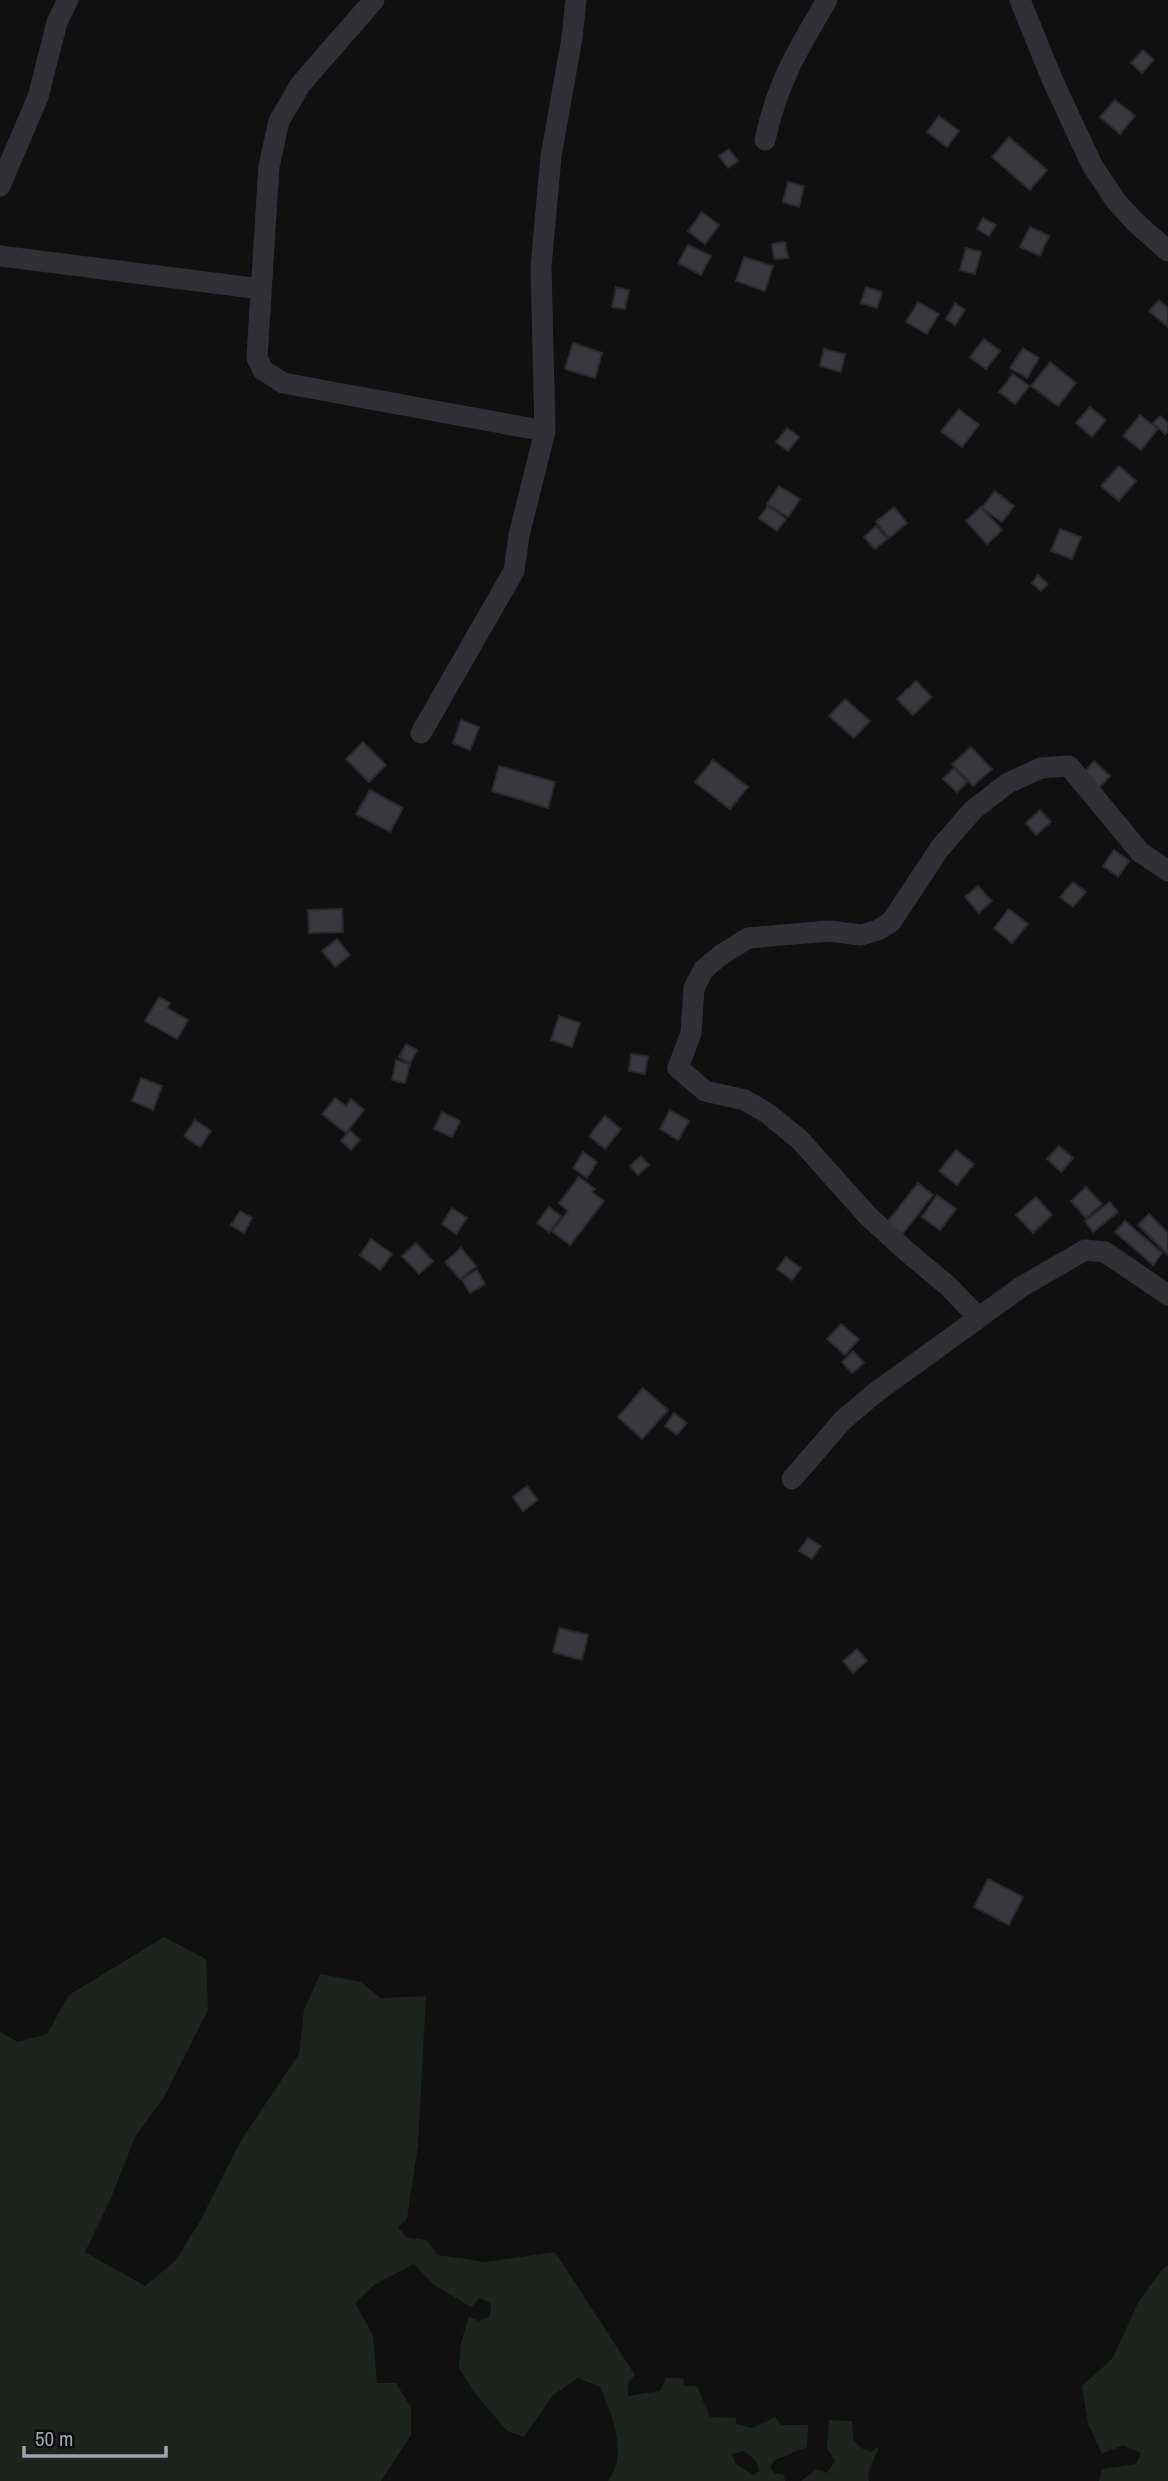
<svg xmlns="http://www.w3.org/2000/svg" width="1168" height="2481" font-family="'Archivo Narrow',sans-serif">
	<style>
		.green { fill: #1c241d; fill-rule: evenodd }
		.building { fill: #39383e; stroke: #2a292d; stroke-width: 2 }
		.lines { fill: none; stroke-linecap: round; stroke-linejoin: round }
		.minor { stroke: #303137; stroke-width: 21 }
	</style>
	<rect width="100%" height="100%" fill="#101011"/>
	<path class="green" d="M 164,1937 L 206,1959 L 208,2010 L 164,2097 L 135,2137 L 111,2198 L 85,2252 L 145,2286 L 175,2261 L 200,2221 L 240,2142 L 299,2054 L 304,2010 L 320,1974 L 361,1982 L 381,1998 L 426,1996 L 418,2145 L 407,2218 L 398,2227 L 406,2237 L 426,2240 L 438,2255 L 485,2262 L 555,2252 L 635,2375 L 628,2383 L 628,2396 L 660,2391 L 666,2378 L 683,2378 L 684,2386 L 697,2386 L 710,2417 L 736,2418 L 736,2424 L 752,2428 L 775,2417 L 781,2425 L 808,2425 L 807,2447 L 775,2460 L 770,2466 L 774,2473 L 784,2475 L 785,2481 L 608,2481 C 629,2456 612,2413 600,2387 L 578,2378 L 553,2395 L 524,2437 L 507,2431 L 474,2392 L 459,2368 L 461,2342 L 469,2317 L 479,2321 L 490,2316 L 491,2303 L 480,2298 L 471,2307 L 434,2285 L 414,2264 L 374,2285 L 355,2303 L 373,2335 L 377,2383 L 396,2383 L 411,2408 L 411,2435 L 381,2481 L 0,2481 L 0,2032 L 18,2042 L 47,2034 L 69,1995 ZM 744,2451 L 756,2461 L 759,2471 L 753,2475 L 735,2463 L 732,2454 Z
		M 1168,2265 L 1168,2481 L 1099,2481 L 1102,2469 L 1136,2464 L 1141,2453 L 1123,2445 L 1102,2454 L 1088,2424 L 1082,2386 L 1112,2359 L 1139,2301 L 1161,2271 Z
		M 829,2420 L 852,2421 L 853,2439 L 861,2448 L 871,2452 L 879,2446 L 868,2474 L 869,2481 L 801,2481 L 817,2469 L 827,2473 L 835,2461 L 827,2448 Z"/>
	<path class="building" d="M 1143,50 L 1154,60 L 1142,73 L 1131,63 Z
		M 1115,100 L 1135,116 L 1120,134 L 1100,117 Z
		M 939,116 L 959,131 L 947,147 L 927,132 Z
		M 1009,137 L 1047,170 L 1030,190 L 992,157 Z
		M 729,149 L 738,161 L 728,168 L 719,156 Z
		M 788,182 L 804,186 L 799,207 L 783,202 Z
		M 702,212 L 719,225 L 705,244 L 688,231 Z
		M 983,218 L 996,225 L 989,236 L 977,229 Z
		M 1030,227 L 1049,236 L 1040,256 L 1020,247 Z
		M 785,242 L 788,258 L 774,259 L 772,244 Z
		M 688,245 L 711,256 L 701,275 L 678,263 Z
		M 966,248 L 981,252 L 975,274 L 960,270 Z
		M 744,257 L 773,266 L 765,291 L 736,281 Z
		M 616,287 L 629,290 L 625,309 L 612,307 Z
		M 866,287 L 882,292 L 877,308 L 861,303 Z
		M 1159,300 L 1168,308 L 1168,327 L 1149,311 Z
		M 918,302 L 939,314 L 927,334 L 906,322 Z
		M 955,303 L 965,310 L 955,325 L 946,319 Z
		M 984,339 L 1000,351 L 986,369 L 970,357 Z
		M 573,343 L 602,353 L 595,378 L 565,369 Z
		M 1023,348 L 1039,358 L 1027,378 L 1010,368 Z
		M 824,349 L 845,354 L 841,372 L 820,366 Z
		M 1050,362 L 1076,383 L 1058,406 L 1031,386 Z
		M 1013,374 L 1029,386 L 1015,404 L 999,392 Z
		M 1090,407 L 1106,420 L 1092,437 L 1076,423 Z
		M 959,409 L 979,425 L 962,447 L 941,431 Z
		M 1140,415 L 1158,429 L 1141,450 L 1123,436 Z
		M 1160,416 L 1168,423 L 1168,431 L 1165,434 L 1153,423 Z
		M 787,428 L 799,437 L 788,451 L 776,442 Z
		M 1119,466 L 1136,481 L 1119,501 L 1101,486 Z
		M 779,486 L 800,499 L 788,517 L 767,504 Z
		M 995,491 L 1014,506 L 1002,522 L 982,508 Z
		M 768,506 L 786,519 L 777,531 L 759,518 Z
		M 894,507 L 907,523 L 889,538 L 876,522 Z
		M 981,507 L 1002,530 L 987,544 L 966,521 Z
		M 876,526 L 887,539 L 875,549 L 864,537 Z
		M 1060,529 L 1081,537 L 1072,559 L 1051,551 Z
		M 1038,575 L 1048,584 L 1041,591 L 1032,583 Z
		M 916,681 L 932,697 L 913,715 L 897,699 Z
		M 845,699 L 870,721 L 854,738 L 829,716 Z
		M 461,720 L 479,727 L 470,750 L 453,743 Z
		M 363,742 L 386,765 L 369,782 L 346,759 Z
		M 971,747 L 992,769 L 973,786 L 952,764 Z
		M 713,760 L 748,787 L 730,809 L 695,782 Z
		M 1094,761 L 1110,776 L 1097,790 L 1081,776 Z
		M 499,766 L 555,782 L 548,808 L 492,791 Z
		M 954,768 L 967,782 L 957,792 L 943,779 Z
		M 370,790 L 403,808 L 390,832 L 356,814 Z
		M 1040,810 L 1051,822 L 1036,835 L 1026,823 Z
		M 1114,850 L 1129,861 L 1118,877 L 1103,866 Z
		M 1073,882 L 1086,892 L 1073,907 L 1060,897 Z
		M 978,886 L 992,901 L 979,913 L 965,897 Z
		M 342,909 L 343,932 L 309,933 L 308,910 Z
		M 1009,909 L 1028,924 L 1012,943 L 994,928 Z
		M 337,939 L 350,955 L 335,967 L 322,951 Z
		M 159,997 L 170,1003 L 167,1008 L 188,1020 L 177,1039 L 145,1021 Z
		M 559,1016 L 580,1023 L 572,1047 L 551,1040 Z
		M 406,1044 L 417,1050 L 410,1063 L 399,1057 Z
		M 631,1054 L 648,1056 L 645,1074 L 629,1071 Z
		M 396,1060 L 410,1064 L 405,1083 L 392,1080 Z
		M 141,1078 L 162,1086 L 153,1110 L 132,1101 Z
		M 335,1098 L 346,1106 L 351,1099 L 364,1110 L 346,1133 L 322,1114 Z
		M 670,1110 L 689,1121 L 678,1140 L 660,1129 Z
		M 442,1112 L 460,1121 L 452,1137 L 434,1129 Z
		M 605,1116 L 621,1129 L 605,1149 L 589,1136 Z
		M 195,1120 L 211,1131 L 200,1147 L 184,1136 Z
		M 350,1130 L 360,1140 L 351,1150 L 341,1141 Z
		M 1059,1146 L 1073,1158 L 1061,1172 L 1047,1159 Z
		M 956,1150 L 974,1164 L 957,1185 L 939,1171 Z
		M 583,1152 L 597,1162 L 587,1178 L 573,1168 Z
		M 641,1156 L 649,1165 L 638,1175 L 630,1166 Z
		M 579,1177 L 595,1189 L 592,1192 L 604,1201 L 570,1245 L 552,1231 L 568,1211 L 559,1203 Z
		M 918,1183 L 933,1195 L 900,1237 L 885,1225 Z
		M 1086,1187 L 1102,1204 L 1086,1218 L 1071,1201 Z
		M 937,1195 L 956,1209 L 940,1230 L 922,1217 Z
		M 1036,1197 L 1052,1215 L 1033,1233 L 1016,1215 Z
		M 1110,1202 L 1118,1212 L 1093,1232 L 1085,1221 Z
		M 549,1207 L 561,1216 L 549,1232 L 537,1223 Z
		M 452,1208 L 467,1218 L 456,1234 L 442,1224 Z
		M 240,1211 L 252,1218 L 244,1233 L 231,1225 Z
		M 1149,1214 L 1168,1233 L 1168,1255 L 1138,1225 Z
		M 1125,1221 L 1162,1253 L 1153,1265 L 1115,1232 Z
		M 371,1239 L 392,1254 L 380,1270 L 360,1255 Z
		M 416,1243 L 433,1261 L 419,1274 L 402,1256 Z
		M 461,1248 L 476,1266 L 460,1279 L 445,1262 Z
		M 786,1257 L 801,1268 L 792,1280 L 777,1269 Z
		M 477,1270 L 485,1284 L 470,1293 L 462,1279 Z
		M 841,1324 L 859,1339 L 845,1355 L 827,1339 Z
		M 853,1351 L 864,1363 L 852,1373 L 842,1362 Z
		M 643,1388 L 668,1410 L 642,1439 L 618,1417 Z
		M 674,1413 L 687,1423 L 677,1435 L 665,1426 Z
		M 527,1486 L 538,1500 L 523,1511 L 513,1497 Z
		M 808,1538 L 821,1546 L 812,1559 L 799,1551 Z
		M 559,1628 L 588,1635 L 582,1660 L 553,1652 Z
		M 857,1649 L 867,1661 L 853,1673 L 843,1661 Z
		M 988,1879 L 1023,1897 L 1009,1925 L 974,1907 Z"/>
	<g class="lines">
		<path class="minor" d="M 374,0 L 300,85 L 279,121 L 269,166 L 257,358 L 263,370 L 283,383 L 545,431
			M 1020,0 L 1052,79 L 1092,165 L 1116,201 L 1135,222 L 1168,251
			M 765,140 C 777,83 798,49 827,0
			M 0,186 L 38,97 L 57,22 L 68,0
			M 0,256 L 261,289
			M 421,733 L 514,571 L 519,535 L 545,431 L 541,266 L 551,156 L 572,38 L 576,0
			M 978,1317 L 948,1286 L 905,1250 L 868,1216 L 800,1140 L 767,1113 L 745,1100 L 705,1091 L 678,1068 L 691,1033 L 694,988 L 704,969 L 721,955 L 748,938 L 829,931 L 861,935 L 878,930 L 891,922 L 940,848 L 973,810 L 1008,783 L 1041,768 L 1069,766 L 1140,852 L 1168,871
			M 792,1479 L 843,1420 L 875,1393 L 1021,1287 L 1085,1250 L 1105,1252 L 1168,1295"/>
	</g>
	<path d="M24 2446v10h142v-10" fill="none" stroke="#9fa4b4" stroke-width="3.5"/>
	<text x="35" y="2446" font-size="21" fill="#9fa4b4" stroke="#0b0b0c" stroke-width="5" paint-order="stroke">50 m</text>
</svg>
